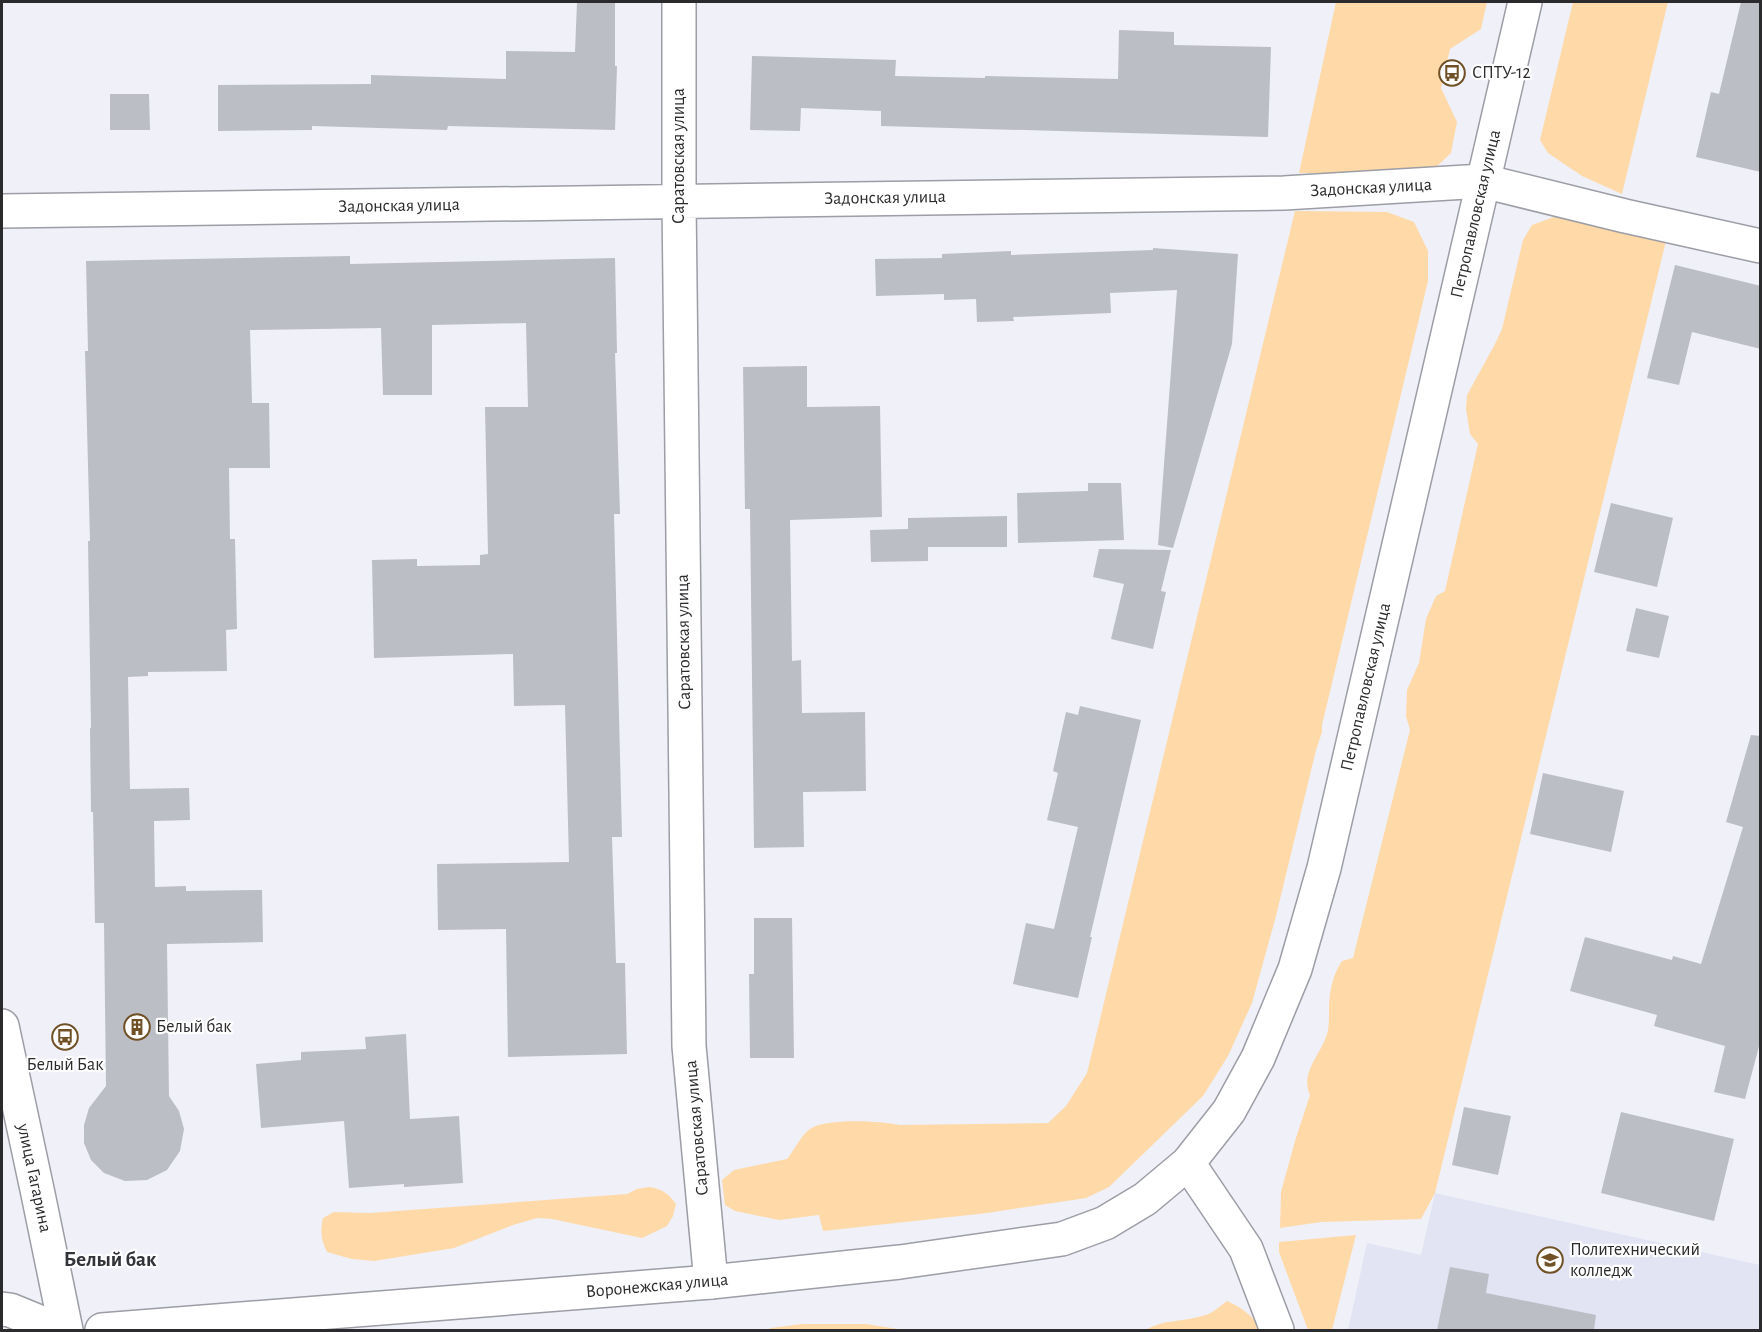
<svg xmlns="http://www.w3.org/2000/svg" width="1762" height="1332" font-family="'Alegreya Sans',sans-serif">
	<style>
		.built { fill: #e2e4f4 }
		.green { fill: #ffd9a8 }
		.building { fill: #bcbec6 }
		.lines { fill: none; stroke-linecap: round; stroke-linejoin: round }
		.minor-casing { stroke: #9c9da5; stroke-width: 36 }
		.tertiary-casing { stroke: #9c9da5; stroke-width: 36 }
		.secondary-casing { stroke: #9c9da5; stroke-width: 36 }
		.primary-casing { stroke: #9c9da5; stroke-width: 36 }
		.minor { stroke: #fff; stroke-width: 33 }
		.tertiary { stroke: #fff; stroke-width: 33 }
		.secondary { stroke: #fff; stroke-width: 33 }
		.primary { stroke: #fff; stroke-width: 33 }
		.labels { text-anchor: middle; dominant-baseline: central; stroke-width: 4.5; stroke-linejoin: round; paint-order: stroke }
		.poi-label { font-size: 18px; fill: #2b2b2e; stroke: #fefefe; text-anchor: start }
		.street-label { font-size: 18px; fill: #2b2b2e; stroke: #fefefe }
		.quarter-label { font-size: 21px; font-weight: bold; fill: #33343a; stroke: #fefefe }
	</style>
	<rect width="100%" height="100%" fill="#eff0f8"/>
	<path class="built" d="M 1435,1193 L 1760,1265 L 1760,1330 L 1348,1330 L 1367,1243 L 1421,1255 Z"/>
	<path class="green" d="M 1336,2 L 1487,2 L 1481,29 L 1450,49 L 1441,88 L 1457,122 L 1451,153 L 1434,169 L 1398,173 L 1299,173 Z
		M 1573,2 L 1668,2 L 1622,194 L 1582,176 L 1548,153 L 1540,140 Z
		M 1295,211 L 1387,212 L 1414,222 L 1428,251 L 1428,281 L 1322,725 L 1322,732 L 1316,750 L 1276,916 L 1252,1003 L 1228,1056 L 1203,1096 L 1109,1187 L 1086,1198 L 987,1213 L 823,1231 L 819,1215 L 779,1220 L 735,1211 L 725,1205 L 722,1180 L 734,1170 L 787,1159 C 793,1152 802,1134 810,1129 C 826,1118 880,1121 899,1125 L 1048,1123 L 1066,1106 L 1087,1073 Z
		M 1554,217 L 1613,228 L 1666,241 L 1435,1193 L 1421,1219 L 1321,1222 L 1280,1228 L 1281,1192 L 1295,1141 L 1310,1095 C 1299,1071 1324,1052 1328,1030 C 1329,1024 1329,1017 1329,1011 C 1329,993 1332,976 1342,961 L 1353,958 L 1410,730 L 1406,716 L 1407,690 L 1419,663 L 1426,619 L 1436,596 L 1445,591 L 1478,444 L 1470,434 L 1466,409 L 1467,395 L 1495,344 L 1502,329 L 1523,240 L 1532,225 Z
		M 649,1187 C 662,1189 668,1193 676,1204 L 673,1216 L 667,1226 L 642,1238 L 552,1219 L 537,1218 L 513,1225 L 454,1248 L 374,1261 L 352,1259 L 327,1252 C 321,1240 320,1231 323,1218 L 334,1212 L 370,1213 L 627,1194 L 637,1189 Z
		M 1356,1235 L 1332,1330 L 1308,1330 L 1279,1252 L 1279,1242 Z
		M 1227,1301 C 1243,1308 1252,1316 1263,1330 L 1146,1330 C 1164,1319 1183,1322 1202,1316 C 1212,1314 1219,1307 1227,1301 Z
		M 802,1324 L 866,1324 L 904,1330 L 767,1330 L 771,1328 Z"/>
	<path class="building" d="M 577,2 L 615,2 L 615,66 L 617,66 L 615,130 L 448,126 L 447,130 L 312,126 L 312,130 L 218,131 L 218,85 L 371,84 L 371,75 L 506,79 L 506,51 L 575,52 Z
		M 1741,2 L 1761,2 L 1761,172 L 1696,157 L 1711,92 L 1719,94 Z
		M 1119,30 L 1174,32 L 1174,45 L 1271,47 L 1268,137 L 881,126 L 881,111 L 801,108 L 800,131 L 750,130 L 752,56 L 896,60 L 895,76 L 985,78 L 985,76 L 1118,79 Z
		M 110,94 L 149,94 L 150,130 L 110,130 Z
		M 1153,248 L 1238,254 L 1232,344 L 1173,548 L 1158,545 L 1177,290 L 1110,293 L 1111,313 L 1013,317 L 1014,321 L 977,322 L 976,299 L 944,300 L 944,294 L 876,296 L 875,259 L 942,258 L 942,254 L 1011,251 L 1011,255 L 1153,250 Z
		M 350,256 L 350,264 L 615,258 L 617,353 L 615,353 L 620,514 L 614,514 L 622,837 L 612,837 L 616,963 L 625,963 L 627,1054 L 508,1057 L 506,929 L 438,930 L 437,864 L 569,862 L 565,705 L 514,706 L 513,654 L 374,658 L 372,560 L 417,559 L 417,566 L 480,565 L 480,555 L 488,554 L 485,407 L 528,407 L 526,323 L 432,325 L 432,395 L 383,395 L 381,328 L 250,330 L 252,403 L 269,403 L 270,468 L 229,468 L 230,539 L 235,539 L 237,629 L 226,630 L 227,671 L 148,672 L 148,676 L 128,677 L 130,789 L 189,788 L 190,820 L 154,821 L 155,887 L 186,886 L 186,891 L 262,890 L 263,942 L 167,944 L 169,1096 L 179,1111 L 184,1129 L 180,1151 L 167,1170 L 147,1180 L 125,1181 L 104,1173 L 91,1160 L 84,1143 L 84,1125 L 89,1108 L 106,1086 L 104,923 L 95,923 L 93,812 L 91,812 L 90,728 L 91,728 L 88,541 L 90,541 L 85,351 L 88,351 L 86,261 Z
		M 1675,265 L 1761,286 L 1761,349 L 1692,332 L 1679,385 L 1647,378 Z
		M 807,366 L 807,407 L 880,406 L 882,517 L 790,520 L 792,661 L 801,660 L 802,713 L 865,712 L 866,791 L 803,792 L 804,847 L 754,848 L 750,509 L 745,509 L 743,367 Z
		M 1088,483 L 1121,483 L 1124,540 L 1018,543 L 1017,493 L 1088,491 Z
		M 1611,503 L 1673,518 L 1657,587 L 1594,572 Z
		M 1007,516 L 1007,547 L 928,547 L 928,561 L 871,562 L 870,530 L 908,529 L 908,518 Z
		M 1099,549 L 1171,550 L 1161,591 L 1166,592 L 1153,649 L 1111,639 L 1124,584 L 1093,577 Z
		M 1636,608 L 1669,616 L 1659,658 L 1626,651 Z
		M 1080,706 L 1141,720 L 1090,937 L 1092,937 L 1078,998 L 1013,984 L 1026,923 L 1054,929 L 1078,827 L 1047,820 L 1058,773 L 1053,771 L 1066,712 L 1078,715 Z
		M 1751,735 L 1761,736 L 1761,1039 L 1745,1099 L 1714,1092 L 1725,1046 L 1654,1026 L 1657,1015 L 1570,991 L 1585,937 L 1672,960 L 1673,956 L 1701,964 L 1743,827 L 1726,822 Z
		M 1543,773 L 1624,791 L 1611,852 L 1530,834 Z
		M 754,918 L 792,918 L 794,1058 L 750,1058 L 749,974 L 754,974 Z
		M 406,1034 L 410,1119 L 459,1116 L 463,1183 L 404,1187 L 404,1184 L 349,1188 L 344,1121 L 261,1128 L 256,1064 L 301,1060 L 301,1052 L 366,1049 L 365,1037 Z
		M 1464,1107 L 1511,1116 L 1498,1175 L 1452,1165 Z
		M 1621,1112 L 1734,1139 L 1714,1221 L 1601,1193 Z
		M 1450,1267 L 1489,1274 L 1486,1293 L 1596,1315 L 1594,1330 L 1437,1330 Z"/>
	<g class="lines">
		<g class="minor-casing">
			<path id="minor" d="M 679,2 L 679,201 L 689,1046 L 711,1282
				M 2,211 L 1284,193 L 1483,181 L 1625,216 L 1760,246
				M 1188,1163 L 1246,1249 L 1277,1330"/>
		</g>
		<g class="tertiary-casing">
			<path id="tertiary" d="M 2,1309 L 10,1310 L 59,1330"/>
		</g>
		<g class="secondary-casing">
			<path id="secondary" d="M 102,1330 L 711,1282 L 900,1262 L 1062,1239 L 1105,1223 L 1145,1199 L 1188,1163 L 1229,1111 L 1258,1058 L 1295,969 L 1324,868 L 1525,2"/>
		</g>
		<g class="primary-casing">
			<path id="primary" d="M 2,1026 L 38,1194 L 66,1330"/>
		</g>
		<use href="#minor" class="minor"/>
		<use href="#tertiary" class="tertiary"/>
		<use href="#secondary" class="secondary"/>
		<use href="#primary" class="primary"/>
	</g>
	<defs>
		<g id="bus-ring" transform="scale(1.35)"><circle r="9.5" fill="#fefefe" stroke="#705126" stroke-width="1.5"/><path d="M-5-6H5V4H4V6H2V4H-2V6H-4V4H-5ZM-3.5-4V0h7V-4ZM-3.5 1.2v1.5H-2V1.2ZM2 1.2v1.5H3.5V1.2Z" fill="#705126"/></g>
		<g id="building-ring" transform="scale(1.35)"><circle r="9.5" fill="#fefefe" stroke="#705126" stroke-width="1.5"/><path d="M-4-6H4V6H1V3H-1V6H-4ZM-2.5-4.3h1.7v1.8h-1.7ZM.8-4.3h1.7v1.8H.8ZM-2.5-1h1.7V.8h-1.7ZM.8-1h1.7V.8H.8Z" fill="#705126"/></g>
		<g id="university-ring" transform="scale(1.35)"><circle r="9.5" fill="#fefefe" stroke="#705126" stroke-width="1.5"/><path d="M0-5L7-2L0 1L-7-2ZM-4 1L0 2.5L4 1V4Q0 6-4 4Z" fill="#705126"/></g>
	</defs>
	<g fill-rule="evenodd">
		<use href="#bus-ring" x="1452" y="73"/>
		<use href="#building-ring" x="137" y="1027"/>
		<use href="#bus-ring" x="65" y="1037"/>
		<use href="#university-ring" x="1550" y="1260"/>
	</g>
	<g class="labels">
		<g class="poi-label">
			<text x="1472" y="73">СПТУ-12</text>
			<text x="156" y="1027">Белый бак</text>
			<text x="65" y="1065" text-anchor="middle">Белый Бак</text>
			<text x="1570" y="1250">Политехнический<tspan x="1570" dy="21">колледж</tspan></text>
		</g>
		<g class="street-label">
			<text transform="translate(679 156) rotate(-90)">Саратовская улица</text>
			<text transform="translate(1371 188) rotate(-3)">Задонская улица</text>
			<text transform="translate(885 198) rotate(-1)">Задонская улица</text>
			<text transform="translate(399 206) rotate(-1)">Задонская улица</text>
			<text transform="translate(1476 214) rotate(-77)">Петропавловская улица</text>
			<text transform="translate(684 642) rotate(-91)">Саратовская улица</text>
			<text transform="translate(1366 687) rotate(-77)">Петропавловская улица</text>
			<text transform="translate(697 1128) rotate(-95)">Саратовская улица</text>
			<text transform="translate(34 1178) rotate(78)">улица Гагарина</text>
			<text transform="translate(657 1286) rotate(-5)">Воронежская улица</text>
		</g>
		<g class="quarter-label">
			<text x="110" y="1259">Белый бак</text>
		</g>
	</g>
	<rect width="1762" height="1332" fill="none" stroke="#2b2b2e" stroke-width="6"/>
</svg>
